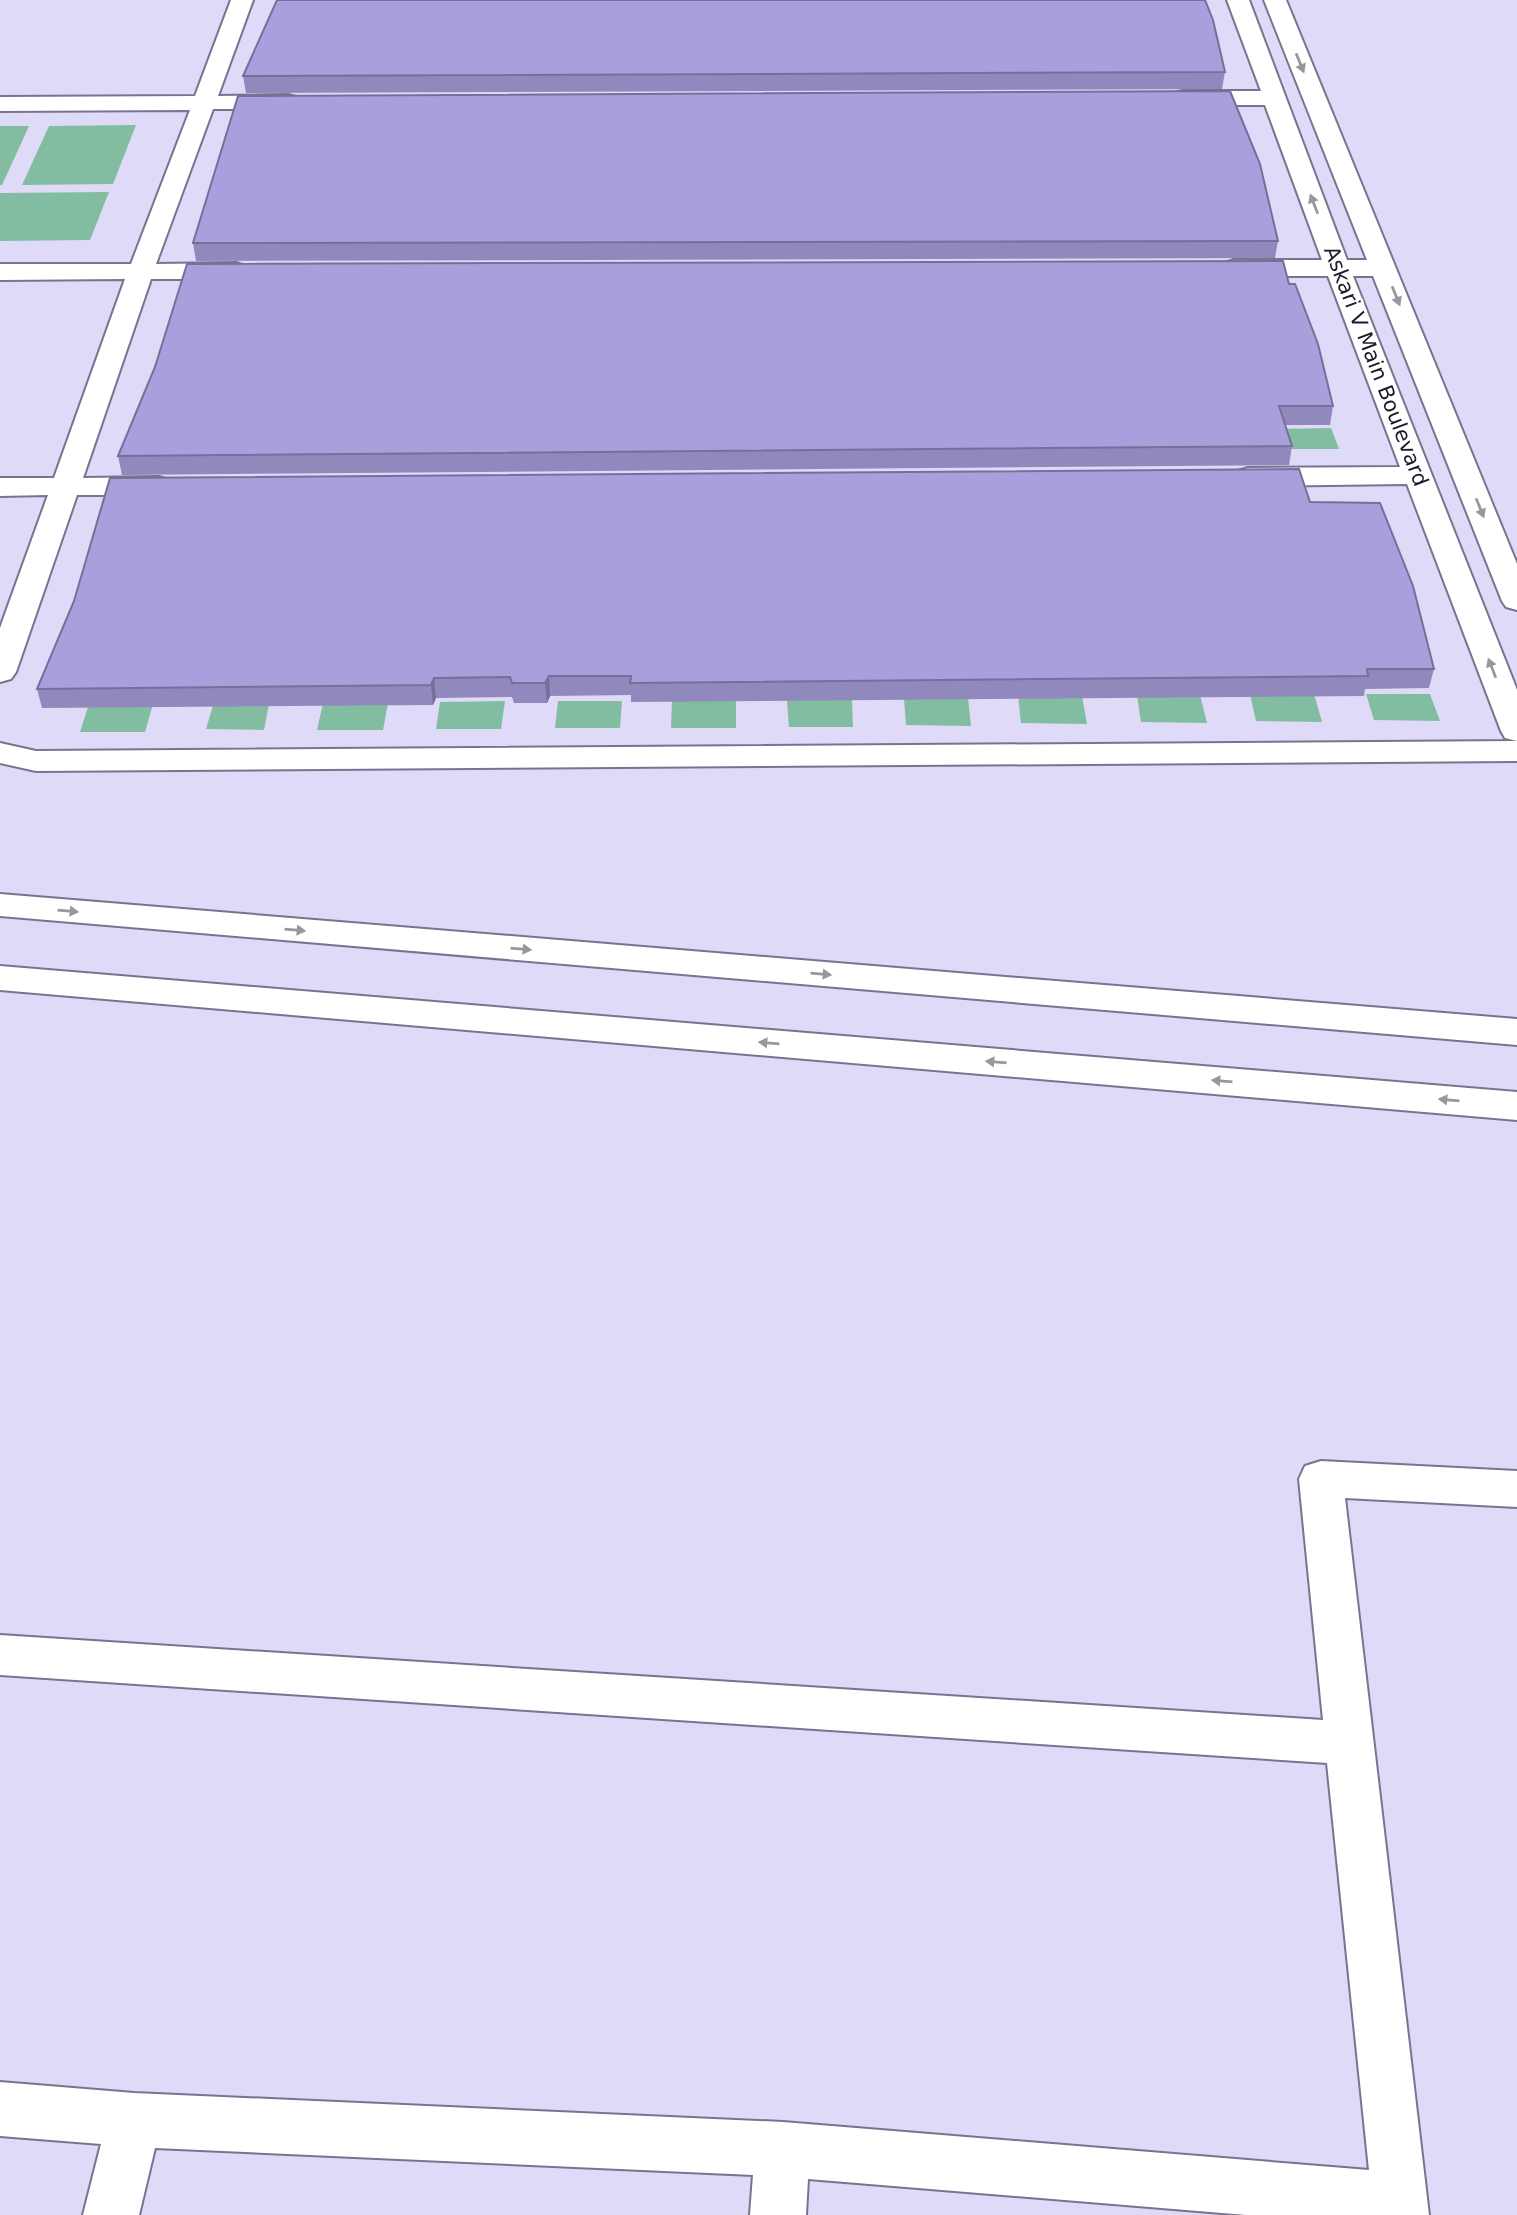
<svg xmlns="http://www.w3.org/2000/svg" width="1517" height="2215" font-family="'DejaVu Sans',sans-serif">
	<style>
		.green { fill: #82bda1 }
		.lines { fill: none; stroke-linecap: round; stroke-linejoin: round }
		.minor-casing { stroke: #78748f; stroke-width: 4 }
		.highway-casing { stroke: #78748f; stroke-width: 4 }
		.minor { fill: #fff; fill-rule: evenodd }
		.highway { fill: #fff; fill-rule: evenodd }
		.wall { fill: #9189bd }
		.shaded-wall { fill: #766f9a }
		.building { fill: #a99fdc; stroke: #766f9a; stroke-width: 2 }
		.oneway { fill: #98989c }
		.labels { text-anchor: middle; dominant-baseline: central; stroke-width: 5; stroke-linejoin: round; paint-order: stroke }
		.far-street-label { font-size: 21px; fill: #1b1924; stroke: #fff }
	</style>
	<rect width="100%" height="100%" fill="#dedaf8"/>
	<path class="green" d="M 136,125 L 113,184 L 22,185 L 49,126 Z
		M 0,126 L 29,126 L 2,185 L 0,185 Z
		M 109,192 L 90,240 L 0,241 L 0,193 Z
		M 1331,428 L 1339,449 L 1282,449 L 1277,429 Z
		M 1250,694 L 1314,694 L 1322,722 L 1256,721 Z
		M 1366,694 L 1430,694 L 1440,721 L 1374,720 Z
		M 1200,695 L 1207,723 L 1141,722 L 1137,696 Z
		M 1018,696 L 1082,696 L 1087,724 L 1021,723 Z
		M 968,698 L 971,726 L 906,725 L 904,699 Z
		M 787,700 L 852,700 L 853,727 L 789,727 Z
		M 505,701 L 501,729 L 436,729 L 440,702 Z
		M 558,701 L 622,701 L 620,728 L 555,728 Z
		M 672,701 L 736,701 L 736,728 L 671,728 Z
		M 214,702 L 269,704 L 264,730 L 206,729 Z
		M 323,703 L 388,703 L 383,730 L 317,730 Z
		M 89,704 L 153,704 L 145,732 L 80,732 Z"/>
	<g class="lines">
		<g class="minor-casing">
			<path id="minor" d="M 231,0 L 253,0 L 218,96 L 288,95 L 296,97 L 299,102 L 296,107 L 288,109 L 213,109 L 156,264 L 236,263 L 245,266 L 249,271 L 245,276 L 236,279 L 151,279 L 83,478 L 159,477 L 169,480 L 173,486 L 169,492 L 159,495 L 77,495 L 16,672 L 11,679 L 0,682 L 0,628 L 48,495 L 0,496 L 0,478 L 54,478 L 125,279 L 0,280 L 0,264 L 131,264 L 190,110 L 0,111 L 0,97 L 195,96 Z
				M 1227,0 L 1249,0 L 1347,260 L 1367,260 L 1264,0 L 1286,0 L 1517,564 L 1517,610 L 1506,607 L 1502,601 L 1373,276 L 1353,276 L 1517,690 L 1517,741 L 1505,738 L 1501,731 L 1407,484 L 1248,486 L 1238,483 L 1234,477 L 1238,471 L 1248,468 L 1400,467 L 1328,276 L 1234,276 L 1225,273 L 1221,268 L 1225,263 L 1234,260 L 1322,260 L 1265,105 L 1182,105 L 1174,103 L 1171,98 L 1174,93 L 1182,91 L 1261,91 Z
				M 1517,741 L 1517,761 L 36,771 L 0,763 L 0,743 L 36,751 Z
				M 1321,1461 L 1517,1471 L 1517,1507 L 1345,1498 L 1429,2215 L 1246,2215 L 808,2179 L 806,2215 L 750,2215 L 753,2175 L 155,2148 L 139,2215 L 83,2215 L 101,2144 L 0,2136 L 0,2082 L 134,2093 L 783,2122 L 1369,2170 L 1327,1763 L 0,1675 L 0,1635 L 1323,1720 L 1299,1479 L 1305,1466 Z"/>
		</g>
		<g class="highway-casing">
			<path id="highway" d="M 0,894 L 1517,1019 L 1517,1045 L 0,916 Z
				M 0,966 L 1517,1092 L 1517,1120 L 0,990 Z"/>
		</g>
		<use href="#minor" class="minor"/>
		<use href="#highway" class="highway"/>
	</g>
	<path class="wall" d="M 1225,72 L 1222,89 L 246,93 L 243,76 Z
		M 1278,241 L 1275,258 L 196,261 L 193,243 Z
		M 1289,284 L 1333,406 L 1330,425 L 1285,425 L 1292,446 L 1289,465 L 122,475 L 118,456 Z
		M 1310,502 L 1434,669 L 1429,688 L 1365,689 L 1364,696 L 631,702 L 631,695 L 550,696 L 547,703 L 514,703 L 512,697 L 436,698 L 433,705 L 42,708 L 37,689 Z"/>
	<path class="shaded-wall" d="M 549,676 L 550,696 L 547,703 L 545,683 Z
		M 434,678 L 436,698 L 433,705 L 431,685 Z"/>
	<path class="building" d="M 277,0 L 1205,0 L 1213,20 L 1225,72 L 243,76 Z
		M 1230,91 L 1260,164 L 1278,241 L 193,243 L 238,96 Z
		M 1283,261 L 1289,284 L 1295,284 L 1318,344 L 1333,406 L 1279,406 L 1292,446 L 118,456 L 155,367 L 187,264 Z
		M 1299,469 L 1310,502 L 1380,503 L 1413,586 L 1434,669 L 1367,669 L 1368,676 L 630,683 L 631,676 L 549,676 L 545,683 L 512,683 L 510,677 L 434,678 L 431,685 L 37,689 L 74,601 L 110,478 Z"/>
	<defs><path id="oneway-solid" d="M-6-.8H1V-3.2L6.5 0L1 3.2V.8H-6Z" transform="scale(1.75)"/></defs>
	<g class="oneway">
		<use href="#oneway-solid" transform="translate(1300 63) rotate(68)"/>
		<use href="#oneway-solid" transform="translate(1314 204) rotate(-111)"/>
		<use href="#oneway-solid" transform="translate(1396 296) rotate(68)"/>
		<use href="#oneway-solid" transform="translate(1480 508) rotate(68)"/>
		<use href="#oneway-solid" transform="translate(1492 668) rotate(-111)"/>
		<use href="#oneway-solid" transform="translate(68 911) rotate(5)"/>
		<use href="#oneway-solid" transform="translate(295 930) rotate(5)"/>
		<use href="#oneway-solid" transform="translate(521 949) rotate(5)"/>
		<use href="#oneway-solid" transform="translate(821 974) rotate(5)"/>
		<use href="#oneway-solid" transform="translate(769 1043) rotate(-175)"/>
		<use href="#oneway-solid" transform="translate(996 1062) rotate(-175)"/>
		<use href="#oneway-solid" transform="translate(1222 1081) rotate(-175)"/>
		<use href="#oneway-solid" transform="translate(1449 1100) rotate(-175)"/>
	</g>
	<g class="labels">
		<g class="far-street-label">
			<text transform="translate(1376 366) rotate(69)">Askari V Main Boulevard</text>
		</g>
	</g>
</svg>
